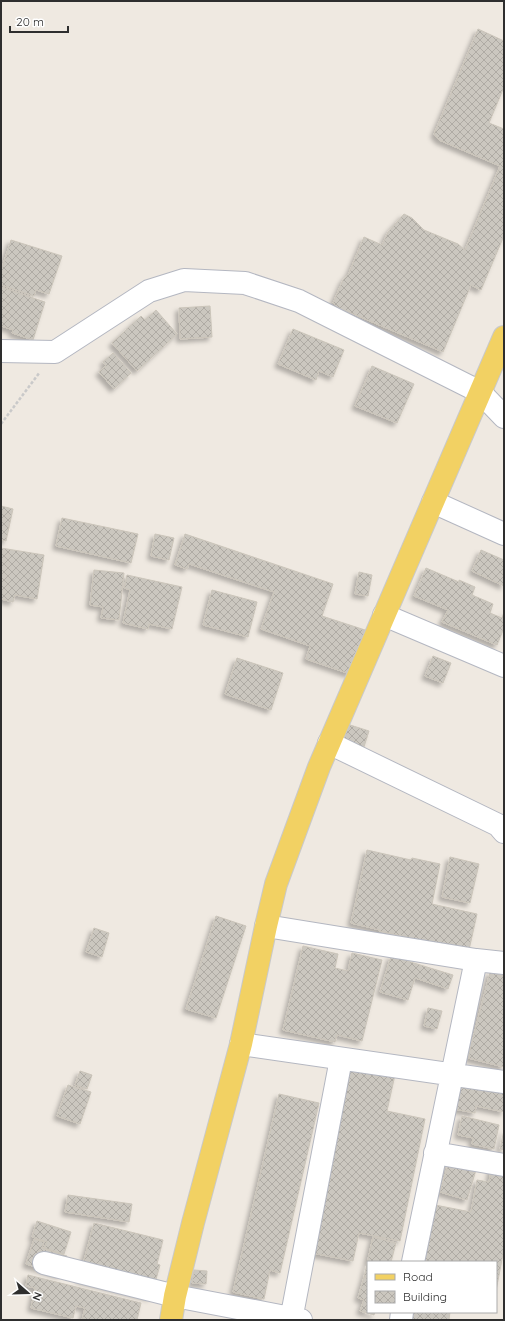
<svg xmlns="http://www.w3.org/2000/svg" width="505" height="1321" font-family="Quicksand,sans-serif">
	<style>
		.building { fill: url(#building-cross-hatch); stroke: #cbc5ba; filter: url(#shadow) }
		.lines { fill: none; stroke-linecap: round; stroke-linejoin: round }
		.minor-casing { stroke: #b4b7c1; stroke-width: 24 }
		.major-casing { stroke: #c9c9c9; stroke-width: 24 }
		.path { stroke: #c9c9c9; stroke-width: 2.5; stroke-dasharray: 3 2; stroke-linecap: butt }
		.minor { stroke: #fff; stroke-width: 22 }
		.major { stroke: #f2d163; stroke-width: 22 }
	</style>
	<defs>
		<pattern id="building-cross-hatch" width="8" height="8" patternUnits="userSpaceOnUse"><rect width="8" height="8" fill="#cbc7bf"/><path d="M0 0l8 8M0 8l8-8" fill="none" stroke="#afaba4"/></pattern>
		<filter id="shadow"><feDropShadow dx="-3.5" dy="3.5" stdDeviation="2" flood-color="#0004"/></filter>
	</defs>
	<rect width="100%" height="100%" fill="#efe9e1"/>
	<path class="building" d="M 478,29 L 504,41 L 504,87 L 489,123 L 504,129 L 504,238 L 503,238 L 481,290 L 471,285 L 443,352 L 337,307 L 333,303 L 343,280 L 349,273 L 364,237 L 382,245 L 388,232 L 404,214 L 412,218 L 424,230 L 458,244 L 465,250 L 500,166 L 439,140 L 434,134 Z
		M 11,240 L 62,256 L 49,294 L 36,290 L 34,296 L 1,285 L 1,271 Z
		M 1,287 L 45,302 L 33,340 L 12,333 L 13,330 L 1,326 Z
		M 210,306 L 212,337 L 180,339 L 179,308 Z
		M 156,310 L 177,334 L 137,371 L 112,343 L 141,316 L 145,320 Z
		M 293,329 L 344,350 L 333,377 L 319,371 L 316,380 L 278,364 Z
		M 113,353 L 131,373 L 114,389 L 99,372 L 106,366 L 103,362 Z
		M 372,366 L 414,384 L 397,423 L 355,406 Z
		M 1,506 L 13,509 L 6,541 L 1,540 Z
		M 62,518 L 138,534 L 131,563 L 56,546 Z
		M 155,534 L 174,538 L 169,560 L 151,556 Z
		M 185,534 L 333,584 L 322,616 L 365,630 L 350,674 L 306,659 L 310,646 L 261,629 L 274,592 L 189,564 L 187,569 L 175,565 Z
		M 1,548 L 44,555 L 37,599 L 15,595 L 13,602 L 1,599 Z
		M 481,550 L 504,560 L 504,586 L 472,571 Z
		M 426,568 L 459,582 L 459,580 L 475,587 L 472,595 L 493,604 L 490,613 L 502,618 L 504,612 L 504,628 L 497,645 L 442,622 L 448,610 L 414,596 Z
		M 94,570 L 124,573 L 119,620 L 101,618 L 103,607 L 90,605 Z
		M 359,572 L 372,575 L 368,596 L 355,594 Z
		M 127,575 L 182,587 L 172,629 L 149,624 L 148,629 L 123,623 L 130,590 L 124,588 Z
		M 212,590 L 257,602 L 248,637 L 203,625 Z
		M 433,656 L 451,663 L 443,683 L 425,676 Z
		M 237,658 L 283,673 L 271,710 L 225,694 Z
		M 347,724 L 369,731 L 363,750 L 341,743 Z
		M 367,850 L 411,860 L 412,858 L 440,864 L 432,904 L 477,914 L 469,950 L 379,931 L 380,930 L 351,923 Z
		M 450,857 L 479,864 L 470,903 L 442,897 Z
		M 216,916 L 246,926 L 216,1018 L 186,1009 Z
		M 94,928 L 109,933 L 102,957 L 86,952 Z
		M 303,946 L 338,954 L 335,968 L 348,971 L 352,953 L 382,960 L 362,1041 L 337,1035 L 335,1042 L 283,1030 Z
		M 391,956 L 453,975 L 448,989 L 415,978 L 408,1000 L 380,992 Z
		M 490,972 L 504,976 L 504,1067 L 468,1058 Z
		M 428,1008 L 442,1011 L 437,1029 L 424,1026 Z
		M 351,1066 L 395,1075 L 387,1111 L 425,1119 L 400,1241 L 359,1233 L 353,1261 L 312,1253 Z
		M 80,1071 L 92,1075 L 87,1089 L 75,1085 Z
		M 455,1078 L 504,1082 L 504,1112 L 476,1106 L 475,1113 L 449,1108 Z
		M 68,1085 L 91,1092 L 80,1124 L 57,1116 Z
		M 279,1094 L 319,1103 L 280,1273 L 270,1270 L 264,1299 L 233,1292 Z
		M 462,1116 L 499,1125 L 494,1149 L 472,1144 L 473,1138 L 458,1135 Z
		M 504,1130 L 504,1150 L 500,1149 Z
		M 449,1162 L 476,1170 L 467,1200 L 440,1192 Z
		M 492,1166 L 504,1168 L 504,1249 L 496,1291 L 496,1262 L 419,1262 L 430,1204 L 471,1212 L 477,1180 L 489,1182 Z
		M 68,1195 L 132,1204 L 129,1222 L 65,1212 Z
		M 37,1221 L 71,1232 L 64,1254 L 44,1248 L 47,1242 L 32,1237 Z
		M 94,1223 L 163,1240 L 157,1264 L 160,1265 L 151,1297 L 79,1279 Z
		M 373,1237 L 396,1243 L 391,1262 L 368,1262 L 368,1278 L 364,1277 Z
		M 34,1239 L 44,1242 L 42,1248 L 67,1256 L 61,1275 L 26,1264 Z
		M 194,1270 L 207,1271 L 206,1284 L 192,1283 Z
		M 28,1275 L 141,1303 L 137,1320 L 82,1320 L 85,1308 L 76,1306 L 73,1318 L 31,1308 L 35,1288 L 26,1286 Z
		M 364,1277 L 368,1278 L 368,1312 L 375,1312 L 374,1315 L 360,1311 L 364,1300 L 358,1298 Z
		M 407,1312 L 450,1312 L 449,1320 L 405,1320 Z"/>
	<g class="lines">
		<g class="minor-casing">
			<path id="minor" d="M 1,351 L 55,352 L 149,291 L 184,280 L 245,283 L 299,301 L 480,392 L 504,417
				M 433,502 L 504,534
				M 384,615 L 504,666
				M 329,743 L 498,825 L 504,832
				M 266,926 L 476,960 L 504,963
				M 241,1044 L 504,1082
				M 435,1153 L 504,1165
				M 413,1262 L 476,960
				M 44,1263 L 175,1296 L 301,1320
				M 291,1320 L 341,1059
				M 401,1320 L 402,1312"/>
		</g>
		<g class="major-casing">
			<path id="major" d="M 171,1320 L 175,1296 L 193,1223 L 241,1044 L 266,926 L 276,884 L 319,767 L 504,337"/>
		</g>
		<path class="path" d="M 1,424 L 40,372"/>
		<use href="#minor" class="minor"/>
		<use href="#major" class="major"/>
	</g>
	<rect width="505" height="1321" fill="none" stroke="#2e2e2e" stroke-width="4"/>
	<rect x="367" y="1261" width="130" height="52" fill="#ffffff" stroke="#ababab"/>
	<rect x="375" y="1274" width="20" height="6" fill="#f2d163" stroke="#ababab"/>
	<text x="403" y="1281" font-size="12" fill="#2e2e2e">Road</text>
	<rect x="375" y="1291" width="20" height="12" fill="url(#building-cross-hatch)" stroke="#ababab"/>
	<text x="403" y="1301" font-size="12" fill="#2e2e2e">Building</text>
	<g transform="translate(28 1293) rotate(110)" stroke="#ffffff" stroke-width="3" paint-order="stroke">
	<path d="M0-3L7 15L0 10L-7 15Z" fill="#2e2e2e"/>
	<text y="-6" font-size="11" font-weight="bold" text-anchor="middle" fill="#2e2e2e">N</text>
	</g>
	<path d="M10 26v6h58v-6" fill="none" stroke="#2e2e2e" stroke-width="2"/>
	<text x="16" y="26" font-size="12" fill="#2e2e2e" stroke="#ffffff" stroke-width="3" paint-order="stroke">20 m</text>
</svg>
